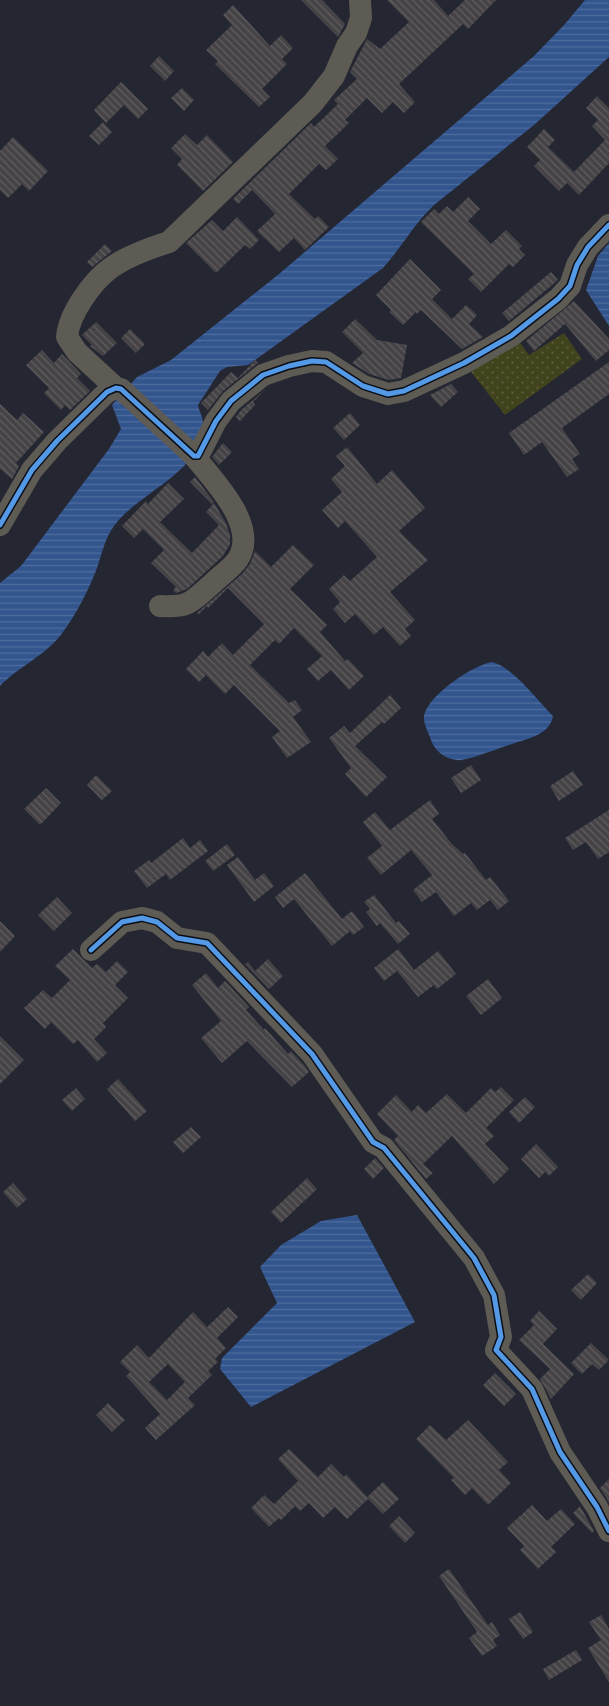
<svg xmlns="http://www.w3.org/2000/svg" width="609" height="1706" font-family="Raleway,sans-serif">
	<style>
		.park { fill: url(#park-dots) }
		.water { fill: url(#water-rules) }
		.building { fill: url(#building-back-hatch); fill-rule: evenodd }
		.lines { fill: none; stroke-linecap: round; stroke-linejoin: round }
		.minor { stroke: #5d5b53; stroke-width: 22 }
		.cycleway-casing { stroke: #0b0d16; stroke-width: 8 }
		.cycleway { stroke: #5399e6; stroke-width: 5 }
	</style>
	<defs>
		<pattern id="park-dots" width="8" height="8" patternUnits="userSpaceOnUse" patternTransform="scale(1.25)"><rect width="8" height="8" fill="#41431d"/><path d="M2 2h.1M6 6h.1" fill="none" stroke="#5c5e3e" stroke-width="1.8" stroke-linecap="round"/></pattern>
		<pattern id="water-rules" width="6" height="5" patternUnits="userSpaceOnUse" patternTransform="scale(1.25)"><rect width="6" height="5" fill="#32558e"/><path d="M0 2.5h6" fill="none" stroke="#4f6d9e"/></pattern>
		<pattern id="building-back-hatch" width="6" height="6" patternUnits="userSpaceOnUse" patternTransform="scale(1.25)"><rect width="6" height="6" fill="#454346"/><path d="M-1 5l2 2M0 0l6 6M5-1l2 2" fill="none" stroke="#605e61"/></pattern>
	</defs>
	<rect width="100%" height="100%" fill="#242632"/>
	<path class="park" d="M 564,333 L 582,359 L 505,415 L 471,372 L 518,340 L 529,355 Z"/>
	<path class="water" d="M 585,0 L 609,0 L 609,57 L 534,125 L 434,205 C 414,224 401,248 383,268 L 248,365 L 227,367 L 220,371 L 198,405 C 199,411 203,417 203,423 C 206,471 138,492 114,526 C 105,538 102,553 97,568 C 89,589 77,613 63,632 C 47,655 19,666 0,686 L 0,583 L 21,566 L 109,449 L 121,429 L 112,405 L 137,377 L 171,360 L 279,274 L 534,56 L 564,25 Z
		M 609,243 L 609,326 L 586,290 L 598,256 Z
		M 492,662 C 513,667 537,700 553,716 C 550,734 530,738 515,743 C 504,746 466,762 457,760 C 445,759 435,751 431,740 C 429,734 424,725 424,718 C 425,697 473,665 492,662 Z
		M 357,1215 L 415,1322 L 251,1407 L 220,1369 L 222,1358 L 277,1303 L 260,1267 L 281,1245 L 321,1221 Z"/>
	<path class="building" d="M 301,0 L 322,0 L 345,24 L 338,37 Z
		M 387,0 L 434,0 L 448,16 L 465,0 L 496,0 L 468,29 L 463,24 L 399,84 L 415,102 L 404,113 L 393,102 L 382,113 L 367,98 L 345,120 L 349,123 L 325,146 L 338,159 L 326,170 L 319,164 L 289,194 L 315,219 L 318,216 L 329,227 L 305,250 L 294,238 L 279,252 L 257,231 L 275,214 L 252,190 L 238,204 L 233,199 L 311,123 L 314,127 L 338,104 L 334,100 L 357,79 L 350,72 L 367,39 L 380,49 L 409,22 Z
		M 233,5 L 270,46 L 281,35 L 293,48 L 282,59 L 287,64 L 262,89 L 270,97 L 259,107 L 215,64 L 218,61 L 206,50 L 232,25 L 223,15 Z
		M 159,56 L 174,71 L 165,81 L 150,66 Z
		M 121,82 L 148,109 L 138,119 L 124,105 L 106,123 L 94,110 Z
		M 182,88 L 194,100 L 184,111 L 171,98 Z
		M 597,96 L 609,108 L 609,163 L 579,195 L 567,183 L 559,191 L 534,166 L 540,160 L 527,147 L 544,129 L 555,140 L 548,147 L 574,172 L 605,140 L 592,126 L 598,120 L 586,108 Z
		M 103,122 L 112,132 L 99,145 L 89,136 Z
		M 185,134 L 197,145 L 207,135 L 233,162 L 203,191 L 177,165 L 182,159 L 171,148 Z
		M 13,137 L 48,171 L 29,191 L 22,184 L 8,198 L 0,190 L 0,151 Z
		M 468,197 L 480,209 L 468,221 L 491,244 L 506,230 L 522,246 L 519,249 L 525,255 L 513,267 L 509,264 L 481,292 L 468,279 L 474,274 L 421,222 L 434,209 L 439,214 L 447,206 L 453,212 Z
		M 237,217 L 259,240 L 250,249 L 245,245 L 216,273 L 186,243 L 212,220 L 223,231 Z
		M 105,244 L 112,251 L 92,267 L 87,262 Z
		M 410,259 L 441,290 L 432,299 L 452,319 L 466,305 L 477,315 L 469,324 L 483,337 L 462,349 L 421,310 L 417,314 L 416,312 L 403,325 L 389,312 L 391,310 L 376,295 Z
		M 551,272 L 558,280 L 509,321 L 502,313 Z
		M 574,301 L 609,339 L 609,350 L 596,361 L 565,324 L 534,351 L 526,341 Z
		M 355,319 L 377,340 L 407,345 L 401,378 L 389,380 L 369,374 L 352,363 L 363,353 L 342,332 Z
		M 96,322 L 117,343 L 103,356 L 90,346 L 92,345 L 82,335 Z
		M 130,329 L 145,344 L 136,353 L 121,338 Z
		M 42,350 L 54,363 L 62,354 L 81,374 L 77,378 L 90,391 L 70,410 L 65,405 L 61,410 L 44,393 L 49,388 L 26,365 Z
		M 255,360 L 258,363 L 223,391 L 208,410 L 201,403 L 231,372 L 238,378 Z
		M 609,362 L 609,394 L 562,428 L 580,454 L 572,459 L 579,469 L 567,477 L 542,442 L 524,455 L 509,433 Z
		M 451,384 L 458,392 L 441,407 L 430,395 Z
		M 265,390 L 253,402 L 255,405 L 240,421 L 236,417 L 241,410 Z
		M 0,404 L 17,420 L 23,413 L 44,432 L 16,463 L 19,466 L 12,479 L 0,469 Z
		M 350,413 L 360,425 L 344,440 L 333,428 Z
		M 223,443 L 232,452 L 219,465 L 212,457 Z
		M 347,447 L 377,484 L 392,470 L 425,508 L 399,531 L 428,560 L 390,592 L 415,620 L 405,629 L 411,636 L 400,646 L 383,627 L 374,635 L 355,614 L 345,623 L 333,609 L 340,602 L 329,589 L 344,575 L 350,581 L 377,557 L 345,521 L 338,528 L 322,510 L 342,492 L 331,479 L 345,466 L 336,456 Z
		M 195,477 L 214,502 L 212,504 L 190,482 Z
		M 168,483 L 184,499 L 160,522 L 192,553 L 219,525 L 206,512 L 214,503 L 226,523 L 230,535 L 230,544 L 223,556 L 187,589 L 176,593 L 173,590 L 176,587 L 151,563 L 164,550 L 143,529 L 134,538 L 122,526 L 146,501 L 148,504 Z
		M 293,545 L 314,565 L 290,589 L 327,625 L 320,632 L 345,661 L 348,659 L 364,676 L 349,690 L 331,670 L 318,681 L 307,669 L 322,656 L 294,628 L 279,644 L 275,640 L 250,665 L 289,703 L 295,700 L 302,710 L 293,717 L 311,742 L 287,758 L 272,737 L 280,731 L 234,685 L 225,694 L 206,675 L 199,682 L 186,669 L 203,651 L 208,657 L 222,643 L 233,655 L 264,624 L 228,588 L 208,608 L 207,606 L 198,615 L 197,613 L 242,574 L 250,564 L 255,551 L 271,567 Z
		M 390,695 L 401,708 L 384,724 L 382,722 L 355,746 L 387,777 L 366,797 L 345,774 L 351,768 L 329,738 L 344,726 L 350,733 Z
		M 471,765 L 481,780 L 461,793 L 451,778 Z
		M 573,771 L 583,785 L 559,801 L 550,786 Z
		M 96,775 L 112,791 L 102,800 L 87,785 Z
		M 46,788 L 61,803 L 40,825 L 24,809 Z
		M 430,800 L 439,814 L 432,819 L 452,844 L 463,854 L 465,853 L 486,880 L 490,877 L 509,901 L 498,910 L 490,900 L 477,910 L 471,903 L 454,916 L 436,892 L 422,902 L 413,890 L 432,875 L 411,850 L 381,875 L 367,858 L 382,846 L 363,822 L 375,812 L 390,830 Z
		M 609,810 L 609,852 L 598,859 L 586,842 L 573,850 L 565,838 Z
		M 183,838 L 190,848 L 200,840 L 208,851 L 170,880 L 166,874 L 147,888 L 134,871 L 149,860 L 151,863 Z
		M 227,844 L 235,855 L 213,871 L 205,861 Z
		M 238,857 L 255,880 L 264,873 L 274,886 L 254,902 L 227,865 Z
		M 305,873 L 342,919 L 352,911 L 364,927 L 353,935 L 350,931 L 332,946 L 294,899 L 283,908 L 275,897 Z
		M 374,895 L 396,923 L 399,921 L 410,934 L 398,944 L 380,923 L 377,926 L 366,912 L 370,909 L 364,902 Z
		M 57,897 L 72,913 L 54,931 L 38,915 Z
		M 0,921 L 15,936 L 0,952 Z
		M 73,949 L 92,968 L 97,964 L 106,972 L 117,961 L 128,972 L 115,985 L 128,998 L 103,1023 L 106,1027 L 94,1039 L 107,1053 L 97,1062 L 78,1040 L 73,1044 L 51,1022 L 45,1029 L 24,1008 L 43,990 L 52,998 L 70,980 L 55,966 Z
		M 398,949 L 414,970 L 438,951 L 456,974 L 437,989 L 434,985 L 418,997 L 397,971 L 384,981 L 374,968 Z
		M 268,959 L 283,976 L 269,989 L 245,964 L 248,962 L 255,971 Z
		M 206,973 L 218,988 L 225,981 L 249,1007 L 246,1010 L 264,1030 L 265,1028 L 288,1054 L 291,1051 L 304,1065 L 309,1072 L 292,1087 L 247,1041 L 222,1063 L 201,1038 L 221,1021 L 192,985 Z
		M 488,979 L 502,998 L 481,1015 L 466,996 Z
		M 0,1036 L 24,1060 L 0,1084 Z
		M 118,1079 L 147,1111 L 135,1121 L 107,1089 Z
		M 501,1087 L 514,1100 L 486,1128 L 494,1136 L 485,1144 L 509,1169 L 494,1184 L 452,1136 L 423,1164 L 433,1173 L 426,1179 L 394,1140 L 398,1136 L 377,1114 L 396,1095 L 412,1112 L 418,1105 L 426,1113 L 447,1094 L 466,1113 L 491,1088 L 495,1092 Z
		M 76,1088 L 85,1099 L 72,1111 L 62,1100 Z
		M 525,1097 L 535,1107 L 519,1123 L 509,1112 Z
		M 191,1127 L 201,1137 L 183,1153 L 173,1142 Z
		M 536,1144 L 558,1167 L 549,1176 L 545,1172 L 539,1178 L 521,1159 Z
		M 375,1158 L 384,1168 L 373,1179 L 364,1169 Z
		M 307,1178 L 317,1189 L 281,1223 L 271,1212 Z
		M 13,1183 L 27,1199 L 17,1208 L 3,1192 Z
		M 588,1274 L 597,1283 L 581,1300 L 571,1290 Z
		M 228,1307 L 238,1317 L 217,1338 L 226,1348 L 215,1359 L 218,1362 L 208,1371 L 212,1375 L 188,1398 L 195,1405 L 156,1440 L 145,1428 L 160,1414 L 126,1376 L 130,1372 L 120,1362 L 137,1345 L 149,1358 L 193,1312 L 207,1327 ZM 168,1364 L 185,1382 L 167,1400 L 149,1382 Z
		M 539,1311 L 557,1329 L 543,1344 L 574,1374 L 551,1399 L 540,1379 L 550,1369 L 519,1340 L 534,1325 L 530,1321 Z
		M 591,1343 L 609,1360 L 599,1370 L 592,1364 L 582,1374 L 571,1363 Z
		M 495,1373 L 516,1394 L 504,1406 L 483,1385 Z
		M 108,1403 L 125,1420 L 112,1432 L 96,1415 Z
		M 468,1420 L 508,1462 L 499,1470 L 511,1483 L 488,1505 L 472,1488 L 465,1495 L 451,1480 L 454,1478 L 416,1439 L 430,1425 L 446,1440 Z
		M 289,1449 L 318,1477 L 331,1464 L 344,1477 L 346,1474 L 367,1497 L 383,1482 L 399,1499 L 383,1514 L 368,1499 L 347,1519 L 335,1507 L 323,1518 L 309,1503 L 300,1511 L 295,1506 L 281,1520 L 279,1518 L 269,1527 L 251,1508 L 264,1495 L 274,1504 L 298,1481 L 278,1459 Z
		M 609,1479 L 609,1502 L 600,1488 Z
		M 532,1505 L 547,1521 L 561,1509 L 575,1524 L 551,1547 L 556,1552 L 538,1569 L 520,1550 L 524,1546 L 507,1528 Z
		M 580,1506 L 594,1531 L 592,1533 L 573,1513 Z
		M 399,1516 L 415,1533 L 405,1543 L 389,1526 Z
		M 449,1569 L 488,1625 L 492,1622 L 500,1635 L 493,1640 L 497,1646 L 482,1656 L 469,1638 L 477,1632 L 439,1576 Z
		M 520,1612 L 533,1632 L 523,1639 L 509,1619 Z
		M 601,1615 L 609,1629 L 609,1682 L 588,1648 L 601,1640 L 589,1622 Z
		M 576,1650 L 582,1660 L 549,1680 L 543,1669 Z"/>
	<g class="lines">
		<path class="minor" d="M 116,388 L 77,352 L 67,337 C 69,314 92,281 112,267 C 128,256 150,248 169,242 L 313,103 L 334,76 L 347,46 L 356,33 L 361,18 L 360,0
			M 0,525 L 32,470 L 57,441 L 107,392 L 116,388 L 121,389 L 194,456 L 198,456 L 216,421 L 231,401 L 263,375 L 289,366 L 312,361 L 326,362 L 363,386 L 388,394 L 404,391 L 464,363 L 511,336 L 558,299 L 570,286 L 577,265 L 588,247 L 609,225
			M 160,606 C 190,608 191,602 213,583 C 221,575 232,568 238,559 C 259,526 214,481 194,456
			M 91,950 L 122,922 L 142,918 L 157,922 L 177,938 L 207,943 L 312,1054 L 373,1142 L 384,1148 L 474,1258 L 494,1295 L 501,1337 L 496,1350 L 532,1389 L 560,1452 L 597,1507 L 609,1531"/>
		<g class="cycleway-casing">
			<path id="cycleway" d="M 0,525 L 32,470 L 57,441 L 107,392 L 116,388 L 121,389 L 194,456 L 198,456 L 216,421 L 231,401 L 263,375 L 289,366 L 312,361 L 326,362 L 363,386 L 388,394 L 404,391 L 464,363 L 511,336 L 558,299 L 570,286 L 577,265 L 588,247 L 609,225
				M 91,950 L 122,922 L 142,918 L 157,922 L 177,938 L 207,943 L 312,1054 L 373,1142 L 384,1148 L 474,1258 L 494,1295 L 501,1337 L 496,1350 L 532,1389 L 560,1452 L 597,1507 L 609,1531"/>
		</g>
		<use href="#cycleway" class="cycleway"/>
	</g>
</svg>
